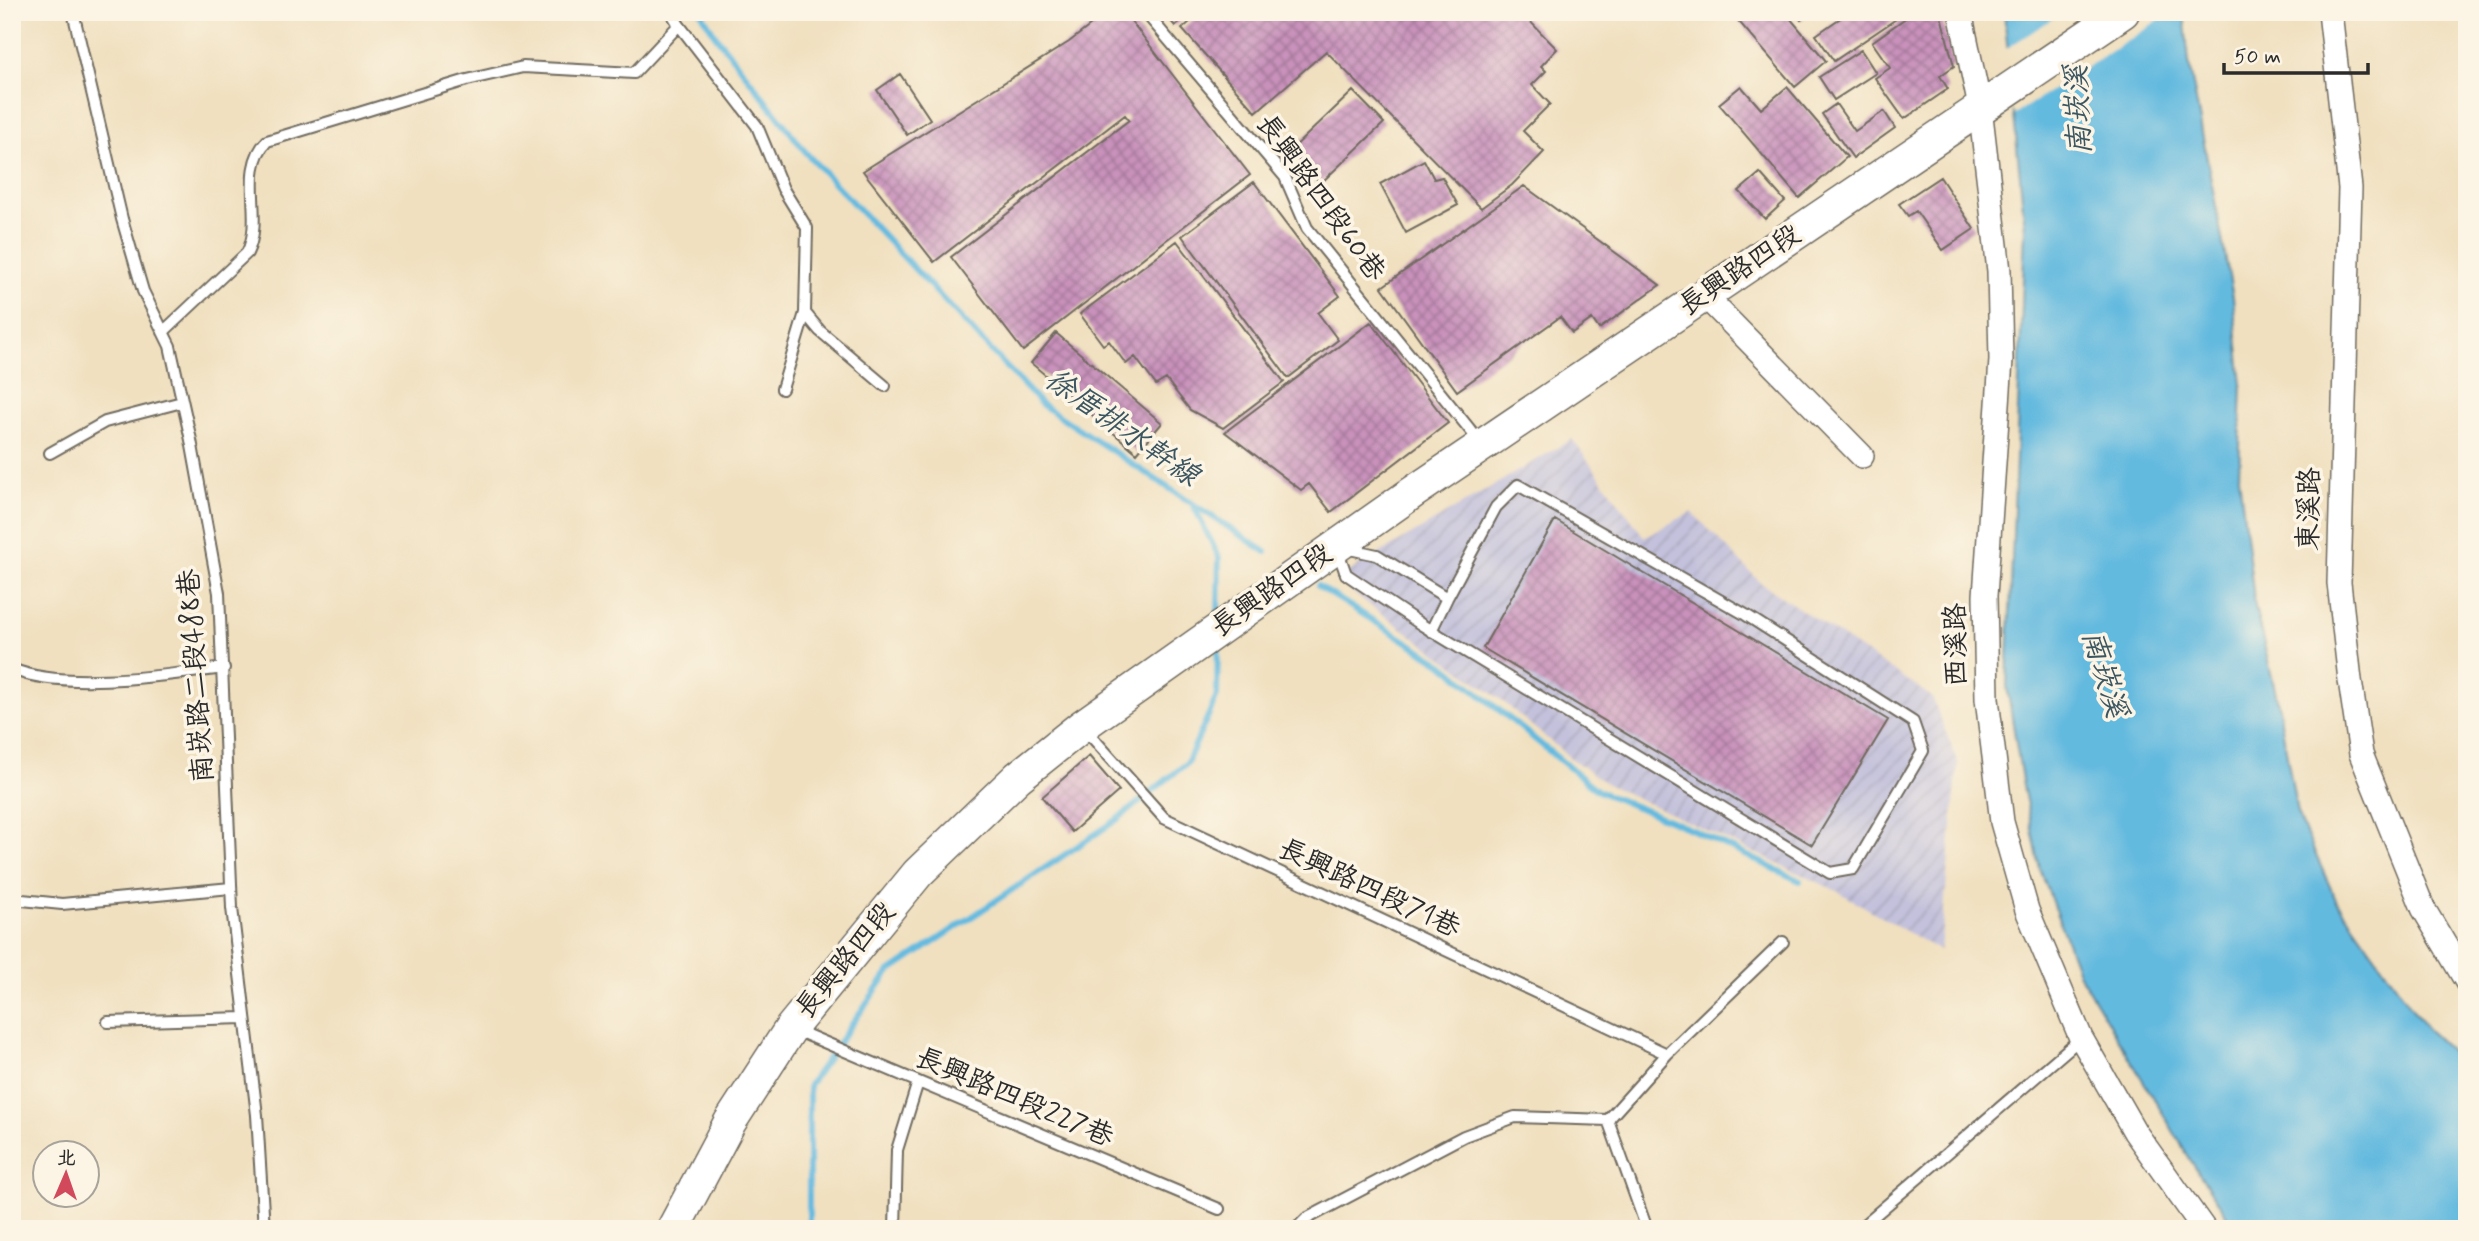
<svg xmlns="http://www.w3.org/2000/svg" width="2479" height="1241" font-family="Mynerve,'LXGW WenKai TC',sans-serif">
	<style>
		.industrial { fill: url(#industrial-furrows) }
		.water { fill: #63badf; stroke: #477285; stroke-width: 2 }
		.pier { fill: #f0e0c0 }
		.lines { fill: none; stroke-linecap: round; stroke-linejoin: round }
		.stream { stroke: #63badf; stroke-width: 6 }
		.building { fill: url(#building-cross-hatch) }
		.lane-casing { stroke: #706a5f; stroke-width: 14 }
		.street-casing { stroke: #706a5f; stroke-width: 26 }
		.secondary-casing { stroke: #706a5f; stroke-width: 35 }
		.lane { stroke: #fff; stroke-width: 10 }
		.street { stroke: #fff; stroke-width: 23 }
		.secondary { stroke: #fff; stroke-width: 32 }
		.labels { text-anchor: middle; dominant-baseline: central; stroke-width: 7; stroke-linejoin: round; paint-order: stroke }
		.street-label { font-size: 28px; fill: #2b2b2b; stroke: #fcf5e5 }
		.water-label { font-size: 30px; font-style: italic; fill: #3c5661; stroke: #fcf5e5 }
	</style>
	<defs>
		<pattern id="industrial-furrows" width="10" height="10" patternUnits="userSpaceOnUse" patternTransform="scale(1.75)"><rect width="10" height="10" fill="#c3c1db"/><path d="M-1 1l2-2M0 10L10 0M9 11l2-2" fill="none" stroke="#a8a6bc"/></pattern>
		<pattern id="building-cross-hatch" width="8" height="8" patternUnits="userSpaceOnUse" patternTransform="scale(1.75)"><rect width="8" height="8" fill="#c992bc"/><path d="M0 0l8 8M0 8l8-8" fill="none" stroke="#a37799"/></pattern>
	</defs>
	<rect width="100%" height="100%" fill="#fcf5e5"/>
	<filter id="ink" filterUnits="userSpaceOnUse"><feTurbulence type="fractalNoise" baseFrequency=".0143" numOctaves="2"/><feDisplacementMap in="SourceGraphic" scale="14" xChannelSelector="R" yChannelSelector="G"/><feConvolveMatrix kernelMatrix="1 2 1 2 8 2 1 2 1" color-interpolation-filters="sRGB"/></filter>
	<filter id="wash" filterUnits="userSpaceOnUse"><feTurbulence type="fractalNoise" baseFrequency=".00686" numOctaves="4" result="noise"/><feDisplacementMap in="SourceGraphic" scale="28" xChannelSelector="R" yChannelSelector="G"/><feGaussianBlur stdDeviation="1.57" result="paint"/><feColorMatrix in="noise" values="0 0 0 0 0 0 0 0 0 0 0 0 0 0 0 0 0 1.4 0 .05"/><feComposite in="paint" operator="in"/></filter>
	<g filter="url(#wash)">
		<rect width="100%" height="100%" fill="#f0e0c0"/>
		<path class="industrial" d="M 1572,439 L 1644,537 L 1692,512 L 1761,583 L 1932,697 L 1958,762 L 1940,951 L 1839,892 L 1607,784 L 1568,756 L 1500,699 L 1335,580 Z"/>
		<path class="water" d="M 2004,12 L 2184,12 L 2189,63 L 2233,297 L 2242,384 L 2239,477 L 2255,607 L 2277,698 L 2297,813 L 2336,900 L 2426,1028 L 2467,1066 L 2467,1229 L 2236,1229 L 2196,1169 L 2078,972 L 2040,869 L 2023,786 L 2007,687 L 2025,229 Z"/>
		<path class="pier" d="M 2063,12 L 2172,12 L 2015,114 L 2010,105 L 2004,50 Z"/>
		<g class="lines">
			<path class="stream" d="M 701,12 L 715,35 L 808,155 L 1041,404 L 1266,552
				M 1192,503 L 1219,557 L 1218,618
				M 1318,586 L 1444,665 L 1598,791 L 1695,831 L 1800,881
				M 809,1229 L 809,1085 L 888,973 L 1118,819 L 1187,763 L 1217,696 L 1218,642"/>
		</g>
		<g id="blocks">
			<path class="building" d="M 1108,12 L 1124,12 L 1250,175 L 1023,351 L 951,257 L 1129,120 L 1125,115 L 934,262 L 863,171 L 1069,42 Z
				M 1163,12 L 1191,12 L 1175,26 Z
				M 1201,12 L 1521,12 L 1557,49 L 1541,66 L 1546,71 L 1532,85 L 1550,104 L 1523,131 L 1544,152 L 1512,185 L 1481,208 L 1326,51 L 1256,112 L 1182,29 Z
				M 1740,12 L 1785,12 L 1826,61 L 1795,87 L 1735,17 Z
				M 1794,12 L 1809,12 L 1801,20 Z
				M 1849,12 L 1895,12 L 1899,17 L 1834,61 L 1816,35 Z
				M 1914,12 L 1940,12 L 1954,66 L 1940,76 L 1948,89 L 1904,119 L 1875,78 L 1890,68 L 1872,42 Z
				M 1861,50 L 1876,73 L 1834,100 L 1819,77 Z
				M 900,74 L 930,119 L 907,135 L 877,90 Z
				M 1741,86 L 1761,109 L 1787,87 L 1847,157 L 1799,198 L 1719,104 Z
				M 1353,91 L 1384,123 L 1321,183 L 1290,151 Z
				M 1836,104 L 1855,131 L 1884,111 L 1895,128 L 1853,158 L 1822,114 Z
				M 1424,160 L 1434,179 L 1442,177 L 1458,205 L 1406,233 L 1380,184 Z
				M 1760,173 L 1785,201 L 1765,219 L 1739,191 Z
				M 1940,177 L 1974,229 L 1943,250 L 1916,211 L 1908,216 L 1899,204 Z
				M 1254,182 L 1340,296 L 1318,313 L 1338,340 L 1288,378 L 1182,236 Z
				M 1524,186 L 1660,285 L 1599,329 L 1592,319 L 1572,333 L 1560,317 L 1457,391 L 1382,287 Z
				M 1177,241 L 1284,382 L 1223,428 L 1190,410 L 1166,379 L 1156,385 L 1135,357 L 1126,364 L 1109,341 L 1103,345 L 1080,314 Z
				M 1371,322 L 1448,423 L 1331,512 L 1309,484 L 1301,490 L 1225,432 Z
				M 1056,333 L 1162,423 L 1137,453 L 1031,363 Z
				M 1555,520 L 1888,720 L 1812,845 L 1483,648 Z
				M 1089,756 L 1119,791 L 1072,832 L 1042,797 Z"/>
		</g>
	</g>
	<g filter="url(#ink)">
		<use href="#blocks" fill-opacity="0" stroke="#706a5f" stroke-width="2"/>
		<g class="lines">
			<g class="lane-casing">
				<path id="lane" d="M 73,12 L 122,219 L 143,291 L 170,346 L 191,440 L 219,593 L 232,908 L 257,1115 L 264,1229
					M 1145,12 L 1285,177 L 1307,228 L 1480,442
					M 679,25 L 757,126 L 783,189 L 807,228 L 805,313
					M 163,332 L 247,253 C 265,217 238,171 267,141 L 467,80 L 523,67 L 634,73 L 679,25 L 671,12
					M 782,389 L 805,313 L 820,331 L 885,386
					M 50,453 L 105,422 L 182,402
					M 1518,485 L 1746,615 L 1913,722 L 1923,751 L 1853,869 L 1830,873 L 1422,625 L 1346,574 L 1336,546 L 1377,555 L 1447,598 L 1496,507 Z
					M 1431,631 L 1447,598
					M 12,669 C 63,691 168,675 224,668
					M 1083,727 L 1164,818 L 1667,1054
					M 12,899 L 62,904 L 231,888
					M 108,1022 L 244,1018
					M 793,1029 L 1219,1209
					M 1608,1120 L 1667,1054 L 1783,942
					M 1608,1120 L 1647,1229
					M 895,1229 L 897,1150 L 918,1082
					M 1296,1229 L 1306,1219 L 1464,1136 L 1515,1117 L 1608,1120
					M 1859,1229 L 2081,1038"/>
			</g>
			<g class="street-casing">
				<path id="street" d="M 1960,12 L 1980,107 L 1999,271 L 2001,360 L 1985,596 L 1987,699 L 2002,822 L 2027,910 L 2081,1038 L 2135,1132 L 2204,1229
					M 2330,12 L 2350,188 L 2339,583 L 2350,680 L 2361,754 L 2423,908 L 2467,982
					M 1704,295 L 1862,456"/>
			</g>
			<g class="secondary-casing">
				<path id="secondary" d="M 673,1229 L 730,1122 L 791,1028 L 918,873 L 1018,777 L 1082,726 L 1412,493 L 2123,12"/>
			</g>
			<use href="#lane" class="lane"/>
			<use href="#street" class="street"/>
			<use href="#secondary" class="secondary"/>
		</g>
	</g>
	<g class="labels">
		<g class="street-label">
			<text transform="translate(1320 198) rotate(54)">長興路四段60巷</text>
			<text transform="translate(1740 271) rotate(-34)">長興路四段</text>
			<text transform="translate(2310 509) rotate(-89)">東溪路</text>
			<text transform="translate(1272 591) rotate(-35)">長興路四段</text>
			<text transform="translate(1957 645) rotate(-91)">西溪路</text>
			<text transform="translate(197 676) rotate(-94)">南崁路二段488巷</text>
			<text transform="translate(1369 889) rotate(25)">長興路四段71巷</text>
			<text transform="translate(846 961) rotate(-51)">長興路四段</text>
			<text transform="translate(1014 1098) rotate(23)">長興路四段227巷</text>
		</g>
		<g class="water-label">
			<text transform="translate(2079 110) rotate(-93)">南崁溪</text>
			<text transform="translate(1122 428) rotate(35)">徐厝排水幹線</text>
			<text transform="translate(2104 674) rotate(73)">南崁溪</text>
		</g>
	</g>
	<rect width="2479" height="1241" fill="none" stroke="#fcf5e5" stroke-width="42"/>
	<g transform="translate(66 1174) rotate(2)"><circle r="33" fill="#fcf5e5" stroke="#a8a49b" stroke-width="2"/>
	<path d="M0-5L12 26L0 18L-12 26Z" fill="#d1495b"/>
	<text y="-10" font-size="19" font-weight="bold" text-anchor="middle" fill="#2b2b2b">北</text>
	</g>
	<path d="M2224 63v10h144v-10" fill="none" stroke="#2b2b2b" stroke-width="3.5"/>
	<text x="2234" y="63" font-size="21" fill="#2b2b2b" stroke="#fcf5e5" stroke-width="5" paint-order="stroke">50 m</text>
</svg>
